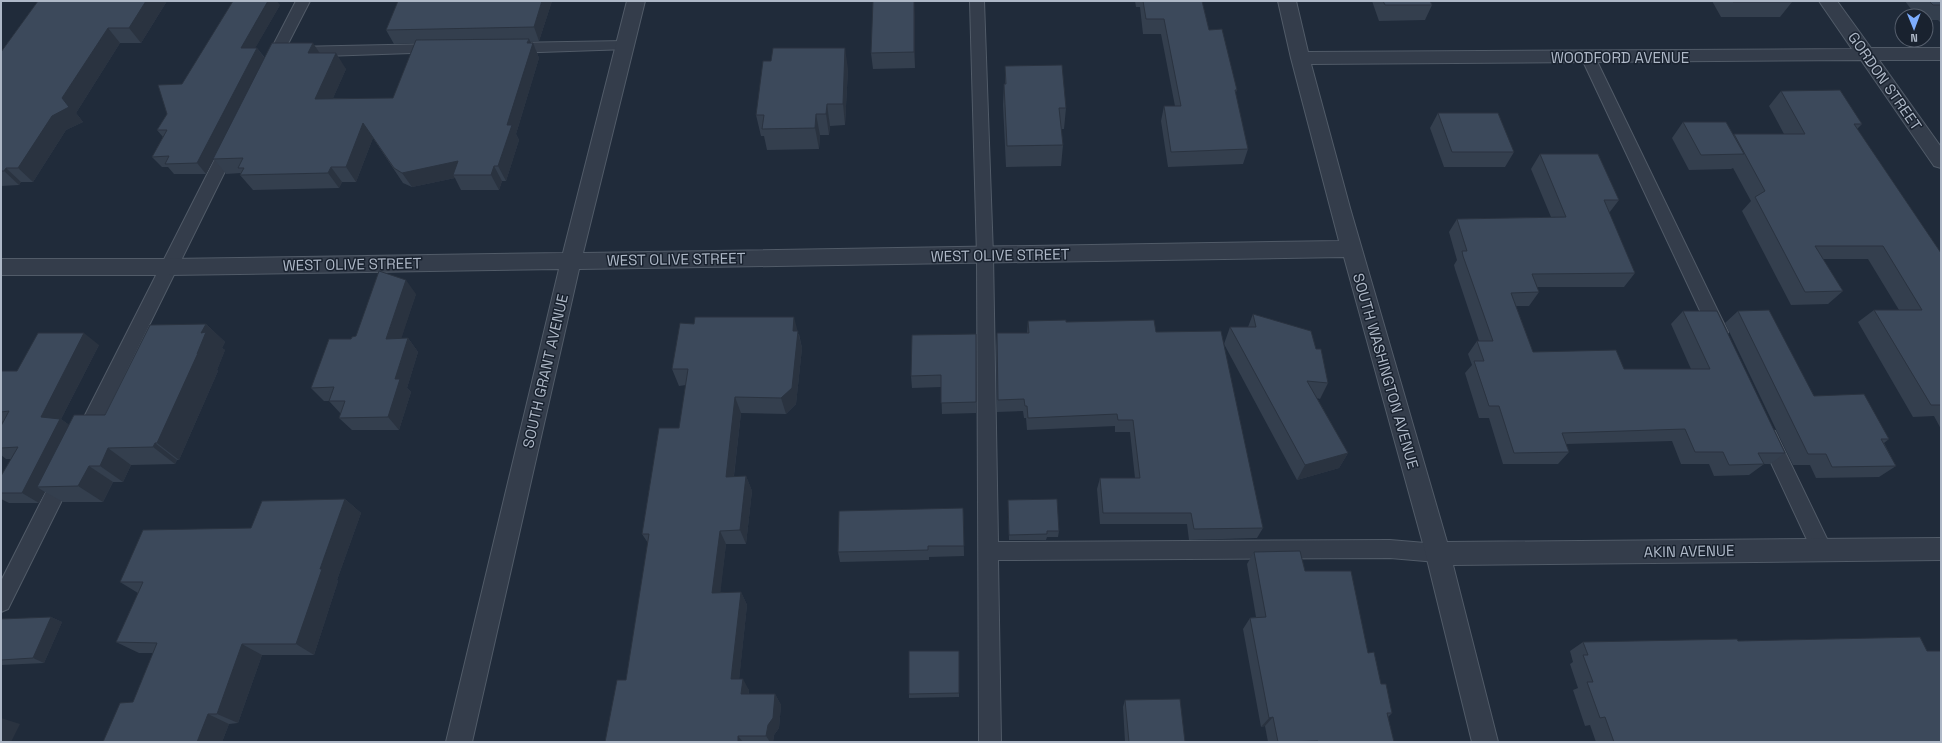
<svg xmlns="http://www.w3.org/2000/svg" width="1942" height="743" font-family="'Space Grotesk',sans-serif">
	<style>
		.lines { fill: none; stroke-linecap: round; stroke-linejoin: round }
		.lane-casing { stroke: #515b68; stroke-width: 2 }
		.street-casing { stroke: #515b68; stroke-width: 2 }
		.lane { fill: #343d4b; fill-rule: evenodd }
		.street { fill: #343d4b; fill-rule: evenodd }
		.wall { fill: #343f4e }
		.shaded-wall { fill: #2a3340 }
		.building { fill: #3c495b; stroke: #2a3340 }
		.labels { text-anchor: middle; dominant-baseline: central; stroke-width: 3; stroke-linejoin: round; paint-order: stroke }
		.street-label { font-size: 15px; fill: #aeb8c7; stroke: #19222f }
	</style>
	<rect width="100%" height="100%" fill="#202b3a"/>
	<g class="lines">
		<g class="lane-casing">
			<path id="lane" d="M 296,1 L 310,1 L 275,69 L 270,70 L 265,69 L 263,65 Z
				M 970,1 L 984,1 L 993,256 L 998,542 L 1390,540 L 1437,544 L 1444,546 L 1447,553 L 1444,560 L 1437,562 L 1390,558 L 998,560 L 1001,742 L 979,742 L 977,256 Z
				M 624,41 L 629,43 L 631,46 L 629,49 L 510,53 L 505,51 L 503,48 L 505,45 L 510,43 Z
				M 436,44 L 441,46 L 443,49 L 441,52 L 294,57 L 289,55 L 287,52 L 289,49 L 294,47 Z
				M 1588,52 L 1593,54 L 1595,57 L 1728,332 L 1725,337 L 1719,339 L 1713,337 L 1710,332 L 1581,57 L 1583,54 Z
				M 230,139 L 235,141 L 238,145 L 91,443 L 84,445 L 77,443 L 75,437 L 77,431 L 222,145 L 225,141 Z
				M 1768,429 L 1775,431 L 1829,543 L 1832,550 L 1829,557 L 1822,559 L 1815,557 L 1759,437 L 1761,431 Z
				M 64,467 L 71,470 L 74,476 L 8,609 L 1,612 L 1,581 L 57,470 Z"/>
		</g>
		<g class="street-casing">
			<path id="street" d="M 627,1 L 645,1 L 583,253 L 1339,241 L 1291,58 L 1278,1 L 1296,1 L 1308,52 L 1852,49 L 1819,1 L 1837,1 L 1871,48 L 1941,48 L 1941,60 L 1879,60 L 1941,147 L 1941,168 L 1934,166 L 1861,60 L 1311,64 L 1350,208 L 1447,542 L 1941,538 L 1941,560 L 1453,565 L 1498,742 L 1472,742 L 1425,551 L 1344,257 L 579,269 L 472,742 L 446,742 L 559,269 L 169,275 L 1,275 L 1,259 L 169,259 L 563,253 Z"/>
		</g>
		<use href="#lane" class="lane"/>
		<use href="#street" class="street"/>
	</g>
	<path class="wall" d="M 38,1 L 167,1 L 141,43 L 120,43 L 76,113 L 83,122 L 66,130 L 33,182 L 21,182 L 19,185 L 1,186 L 1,52 Z
		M 552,1 L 539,41 L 530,41 L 531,43 L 533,43 L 539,58 L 516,134 L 519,140 L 506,181 L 502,181 L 499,190 L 461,190 L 455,178 L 412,187 L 403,183 L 373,138 L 356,182 L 342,182 L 339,188 L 253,190 L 240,175 L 241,173 L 226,174 L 214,159 L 206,174 L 174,174 L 168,167 L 162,167 L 152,157 L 163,137 L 157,130 L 167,114 L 182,84 L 280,5 L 255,48 L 257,48 L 265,58 L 320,53 L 346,69 L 333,98 L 393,98 L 415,43 L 394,44 L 386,30 Z
		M 1135,1 L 1202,1 L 1209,30 L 1237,90 L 1235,94 L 1248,149 L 1243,164 L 1168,167 L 1161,121 L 1164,106 L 1175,106 L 1161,34 L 1143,34 L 1140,7 L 1136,7 Z
		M 1372,1 L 1430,1 L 1432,5 L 1425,20 L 1379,21 Z
		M 1712,1 L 1792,1 L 1792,2 L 1780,17 L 1721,17 Z
		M 1905,1 L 1941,1 L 1941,23 L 1938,20 L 1926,20 L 1926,16 L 1916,16 Z
		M 915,16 L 915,68 L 873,69 L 871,53 Z
		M 1005,66 L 1066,108 L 1064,129 L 1061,129 L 1063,145 L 1061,166 L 1006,167 L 1003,105 L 1004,84 L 1005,84 Z
		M 848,69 L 845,125 L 830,126 L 829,135 L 820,135 L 819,149 L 767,150 L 764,136 L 761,136 L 756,115 Z
		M 1781,91 L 1862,124 L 1857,129 L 1941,253 L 1941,429 L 1934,416 L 1913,417 L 1858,322 L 1874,310 L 1899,310 L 1868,259 L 1823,259 L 1843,291 L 1828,304 L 1791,305 L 1742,211 L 1751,201 L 1733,168 L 1731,169 L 1689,170 L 1672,138 L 1683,122 L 1733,135 L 1734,134 L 1784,134 L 1769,106 Z
		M 1438,113 L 1514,152 L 1505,167 L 1444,167 L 1430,128 Z
		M 1540,154 L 1619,200 L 1609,213 L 1635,273 L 1624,287 L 1537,287 L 1539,292 L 1529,306 L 1516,306 L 1533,352 L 1624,369 L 1691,369 L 1671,324 L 1683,311 L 1785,453 L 1770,464 L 1764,464 L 1749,475 L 1714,476 L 1709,464 L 1681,464 L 1672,441 L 1566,444 L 1569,452 L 1558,464 L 1503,464 L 1489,418 L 1479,418 L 1465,373 L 1472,365 L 1468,354 L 1477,341 L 1479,341 L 1455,269 L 1454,265 L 1457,260 L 1449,232 L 1457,219 L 1551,217 L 1531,169 Z
		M 416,294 L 401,338 L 408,338 L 418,352 L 407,388 L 411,392 L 399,430 L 352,430 L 339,418 L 341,414 L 329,401 L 324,401 L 311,388 L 356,336 Z
		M 1738,311 L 1814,396 L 1889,439 L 1884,443 L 1896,466 L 1879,477 L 1816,478 L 1810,465 L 1793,465 L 1725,323 Z
		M 1253,314 L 1328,383 L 1320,399 L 1317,398 L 1348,453 L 1339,468 L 1297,480 L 1224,344 L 1230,327 L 1248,327 Z
		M 1028,321 L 1066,322 L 1156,332 L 1263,528 L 1257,538 L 1189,540 L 1187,524 L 1100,524 L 1097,489 L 1100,478 L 1135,478 L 1130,432 L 1115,432 L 1115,426 L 1027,430 L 1026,418 L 1024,418 L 1023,411 L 997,412 L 996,346 L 997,333 L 1027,333 Z
		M 206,324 L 225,342 L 222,348 L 225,350 L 217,370 L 218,371 L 179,460 L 177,460 L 175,464 L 131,465 L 123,482 L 113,482 L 103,502 L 63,502 L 45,492 L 39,503 L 9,503 L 1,499 L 1,476 L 11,459 L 6,459 L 1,455 L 1,426 L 3,422 L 1,421 L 1,371 L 17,371 L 99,345 L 61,419 L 69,425 L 105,415 Z
		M 799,334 L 802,348 L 796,404 L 786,414 L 741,413 L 734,476 L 746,476 L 752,491 L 746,544 L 726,544 L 720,592 L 741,592 L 747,605 L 739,679 L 749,690 L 749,694 L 775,694 L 781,705 L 779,728 L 774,735 L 773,742 L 605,742 L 626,680 L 648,543 L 642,534 L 679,428 L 686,385 L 679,386 L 672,369 Z
		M 976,334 L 976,413 L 942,414 L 941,387 L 912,388 L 911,376 Z
		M 345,499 L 361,513 L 337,580 L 338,581 L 314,655 L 262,655 L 238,723 L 229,724 L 222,742 L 103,742 L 133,702 L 153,653 L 139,653 L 116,642 L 138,593 L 120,582 L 251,528 Z
		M 1008,500 L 1059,531 L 1058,537 L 1047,537 L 1046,540 L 1009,540 L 1008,506 Z
		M 963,508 L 964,556 L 929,557 L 929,560 L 840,562 L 838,552 Z
		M 1254,552 L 1305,571 L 1368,653 L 1381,684 L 1392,713 L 1388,717 L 1394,742 L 1268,742 L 1265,726 L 1261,727 L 1243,629 L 1250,618 L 1256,617 L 1247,564 Z
		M 51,617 L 62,622 L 44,663 L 1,665 L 1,619 Z
		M 1738,641 L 1941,742 L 1596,742 L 1590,725 L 1585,726 L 1573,690 L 1578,688 L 1570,664 L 1573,662 L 1570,651 L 1583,642 Z
		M 959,651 L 959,697 L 909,698 L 909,694 Z
		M 1125,700 L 1185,742 L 1125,742 L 1123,707 Z"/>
	<path class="shaded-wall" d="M 146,1 L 167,1 L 141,43 L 129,28 Z
		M 268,1 L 277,1 L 280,5 L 249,59 L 241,48 Z
		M 542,1 L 552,1 L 539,41 L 534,27 Z
		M 914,1 L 915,16 L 915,68 L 914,52 Z
		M 108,28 L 120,43 L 76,113 L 83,122 L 66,130 L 33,182 L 18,168 L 62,98 Z
		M 529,39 L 532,45 L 533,43 L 539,58 L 516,134 L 519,140 L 506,181 L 498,166 L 507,125 Z
		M 313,43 L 323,58 L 308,53 Z
		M 257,48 L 265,59 L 213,159 L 214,159 L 206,174 L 197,163 Z
		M 845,48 L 848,69 L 845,125 L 843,104 Z
		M 336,53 L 346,69 L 326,114 L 315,99 Z
		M 827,104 L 830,126 L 829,135 L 826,114 Z
		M 816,114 L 820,135 L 819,149 L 815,128 Z
		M 363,123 L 373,138 L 356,182 L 346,167 Z
		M 458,161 L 453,175 L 455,178 L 412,187 L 402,173 Z
		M 494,166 L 502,181 L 499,190 L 491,175 Z
		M 331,167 L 342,182 L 339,188 L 328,173 Z
		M 6,168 L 21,182 L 19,185 L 4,171 Z
		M 406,280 L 416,294 L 397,352 L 386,339 Z
		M 794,317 L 802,348 L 796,404 L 786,414 L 781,398 L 793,331 Z
		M 206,324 L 225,342 L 222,348 L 225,350 L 217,370 L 218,371 L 179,460 L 157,443 L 197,354 L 201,333 Z
		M 84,333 L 99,345 L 61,419 L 76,430 L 37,487 L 45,492 L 39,503 L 22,493 L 41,417 Z
		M 408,338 L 418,352 L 407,388 L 411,392 L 399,430 L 388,417 L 395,379 Z
		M 735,397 L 741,413 L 732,491 L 726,477 Z
		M 155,443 L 177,460 L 175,464 L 153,447 Z
		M 108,448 L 131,465 L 123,482 L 100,466 Z
		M 1348,453 L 1339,468 L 1297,480 L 1305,465 Z
		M 89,466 L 113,482 L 103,502 L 78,486 Z
		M 746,476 L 752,491 L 746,544 L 740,530 Z
		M 345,499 L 361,513 L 337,580 L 338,581 L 314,655 L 296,644 L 320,569 Z
		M 720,531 L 726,544 L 719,605 L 712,593 Z
		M 741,592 L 747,605 L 738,690 L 731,679 Z
		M 51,617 L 62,622 L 44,663 L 33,658 Z
		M 242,644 L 262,655 L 238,723 L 217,714 Z
		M 743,679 L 749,690 L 748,704 L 741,694 Z
		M 775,694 L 781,705 L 779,728 L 774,735 L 773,742 L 770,742 L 766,736 Z
		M 208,714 L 229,724 L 222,742 L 197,742 Z
		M 1273,717 L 1265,726 L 1261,727 L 1269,718 Z
		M 1,718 L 20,724 L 11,742 L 1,742 Z
		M 738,736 L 743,742 L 738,742 Z"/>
	<path class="building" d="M 38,1 L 146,1 L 129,28 L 108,28 L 62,98 L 69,107 L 52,116 L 18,168 L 6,168 L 4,171 L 1,171 L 1,52 Z
		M 233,1 L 268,1 L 241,48 L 257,48 L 197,163 L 165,164 L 169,156 L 152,157 L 167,130 L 157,130 L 167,114 L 158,85 L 182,84 Z
		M 398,1 L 542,1 L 534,27 L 386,30 Z
		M 873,1 L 914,1 L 914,52 L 871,53 Z
		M 1143,1 L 1202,1 L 1209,30 L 1222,29 L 1237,90 L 1235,90 L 1248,149 L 1171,152 L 1164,106 L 1181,106 L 1164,19 L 1146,19 Z
		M 1383,1 L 1430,1 L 1432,5 L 1385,5 Z
		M 1732,1 L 1792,1 L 1792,2 L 1733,2 Z
		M 1929,1 L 1941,1 L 1941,5 L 1933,5 Z
		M 529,39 L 527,43 L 533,43 L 507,125 L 512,125 L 498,166 L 494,166 L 491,175 L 453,175 L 458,161 L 402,173 L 394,168 L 363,123 L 346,167 L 331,167 L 328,173 L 240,175 L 244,168 L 238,168 L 243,158 L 213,159 L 272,43 L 313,43 L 308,53 L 336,53 L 315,99 L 393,98 L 416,40 Z
		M 773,48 L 845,48 L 843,104 L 827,104 L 826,114 L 816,114 L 815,128 L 762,129 L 764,115 L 756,115 L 763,61 L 771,61 Z
		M 1062,65 L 1066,108 L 1059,108 L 1063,145 L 1007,146 L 1004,84 L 1006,84 L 1005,66 Z
		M 1840,90 L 1862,124 L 1854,124 L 1941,253 L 1941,405 L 1931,405 L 1874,310 L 1922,310 L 1883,246 L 1815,246 L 1843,291 L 1805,292 L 1755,197 L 1765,191 L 1734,134 L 1805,134 L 1781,91 Z
		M 1438,113 L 1498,113 L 1514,152 L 1452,152 Z
		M 1683,122 L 1726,122 L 1744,154 L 1701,155 Z
		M 1540,154 L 1598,154 L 1619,200 L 1604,200 L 1635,273 L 1532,274 L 1539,292 L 1511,293 L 1533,352 L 1616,350 L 1624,369 L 1710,369 L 1683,311 L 1717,311 L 1785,453 L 1758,453 L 1764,464 L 1729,465 L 1723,452 L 1695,452 L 1685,429 L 1562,433 L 1569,452 L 1514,453 L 1499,406 L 1489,406 L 1474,361 L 1484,361 L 1477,341 L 1493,341 L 1463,256 L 1462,251 L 1467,251 L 1457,219 L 1566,217 Z
		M 379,271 L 406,280 L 386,339 L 408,338 L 395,379 L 400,379 L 388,417 L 339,418 L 345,401 L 329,401 L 334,387 L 311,388 L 329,339 L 351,339 L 352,337 L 356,336 Z
		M 1769,310 L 1814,396 L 1864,394 L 1889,439 L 1881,439 L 1896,466 L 1832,467 L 1826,454 L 1808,454 L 1738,311 Z
		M 1253,314 L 1311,331 L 1316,349 L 1321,349 L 1328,383 L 1307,381 L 1348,453 L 1305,465 L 1230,327 L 1256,327 Z
		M 695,317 L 794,317 L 793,331 L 798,331 L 792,388 L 781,398 L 735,397 L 726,477 L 746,476 L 740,530 L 720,531 L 712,593 L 741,592 L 731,679 L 743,679 L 741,694 L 775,694 L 773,718 L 768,725 L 766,736 L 738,736 L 738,742 L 605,742 L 617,680 L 626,680 L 649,534 L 642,534 L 659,428 L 679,428 L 688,369 L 672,369 L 680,323 L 694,324 Z
		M 1066,320 L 1066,322 L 1154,320 L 1156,332 L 1221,331 L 1263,528 L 1194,529 L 1191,513 L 1103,513 L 1100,478 L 1140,478 L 1133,420 L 1118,420 L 1117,414 L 1028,418 L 1027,406 L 1025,406 L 1024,399 L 998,400 L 997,333 L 1029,333 L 1028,321 Z
		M 206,324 L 201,333 L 206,332 L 197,354 L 198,353 L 157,443 L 155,443 L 153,447 L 108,448 L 100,466 L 89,466 L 78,486 L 37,487 L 74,415 L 105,415 L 150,325 Z
		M 38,333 L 84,333 L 41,417 L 60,419 L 22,493 L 1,493 L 1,476 L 18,447 L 1,448 L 1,426 L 9,411 L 1,412 L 1,371 L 17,371 Z
		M 976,334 L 976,402 L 941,403 L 941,375 L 911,376 L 912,335 Z
		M 345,499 L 320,569 L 322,569 L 296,644 L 242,644 L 217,714 L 208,714 L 197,742 L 103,742 L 120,703 L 133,702 L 157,643 L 116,642 L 143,582 L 120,582 L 143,530 L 251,528 L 262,501 Z
		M 1057,499 L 1059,531 L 1047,531 L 1047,534 L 1009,535 L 1008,500 Z
		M 963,508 L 964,546 L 928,546 L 928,550 L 838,552 L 839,511 Z
		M 1300,551 L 1305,571 L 1351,571 L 1368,653 L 1374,652 L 1381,684 L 1386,684 L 1392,713 L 1387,713 L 1394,742 L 1318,742 L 1318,741 L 1278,742 L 1273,717 L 1269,718 L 1250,618 L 1266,617 L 1254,552 Z
		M 51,617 L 33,658 L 1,660 L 1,619 Z
		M 1920,637 L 1927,651 L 1941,651 L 1941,742 L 1614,742 L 1605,717 L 1600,718 L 1587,682 L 1593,682 L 1583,655 L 1588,655 L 1583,642 L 1737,639 L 1738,641 Z
		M 909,651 L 959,651 L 959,693 L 909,694 Z
		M 1180,699 L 1185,742 L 1129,742 L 1125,700 Z"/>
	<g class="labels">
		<g class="street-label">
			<text x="1620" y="57">WOODFORD AVENUE</text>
			<text transform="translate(1885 81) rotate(55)">GORDON STREET</text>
			<text transform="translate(1000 255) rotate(-1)">WEST OLIVE STREET</text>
			<text transform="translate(676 259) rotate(-1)">WEST OLIVE STREET</text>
			<text transform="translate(352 264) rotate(-1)">WEST OLIVE STREET</text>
			<text transform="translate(545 371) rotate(-77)">SOUTH GRANT AVENUE</text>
			<text transform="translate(1386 371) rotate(74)">SOUTH WASHINGTON AVENUE</text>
			<text transform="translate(1689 551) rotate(-1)">AKIN AVENUE</text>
		</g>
	</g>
	<rect width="1942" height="743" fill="none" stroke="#aeb8c7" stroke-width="4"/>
	<g transform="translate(1914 28) rotate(179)"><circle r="19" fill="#19222f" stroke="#555e6c"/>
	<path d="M0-3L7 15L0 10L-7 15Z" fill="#7dadfe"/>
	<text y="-6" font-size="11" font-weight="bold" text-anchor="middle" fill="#aeb8c7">N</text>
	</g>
</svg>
